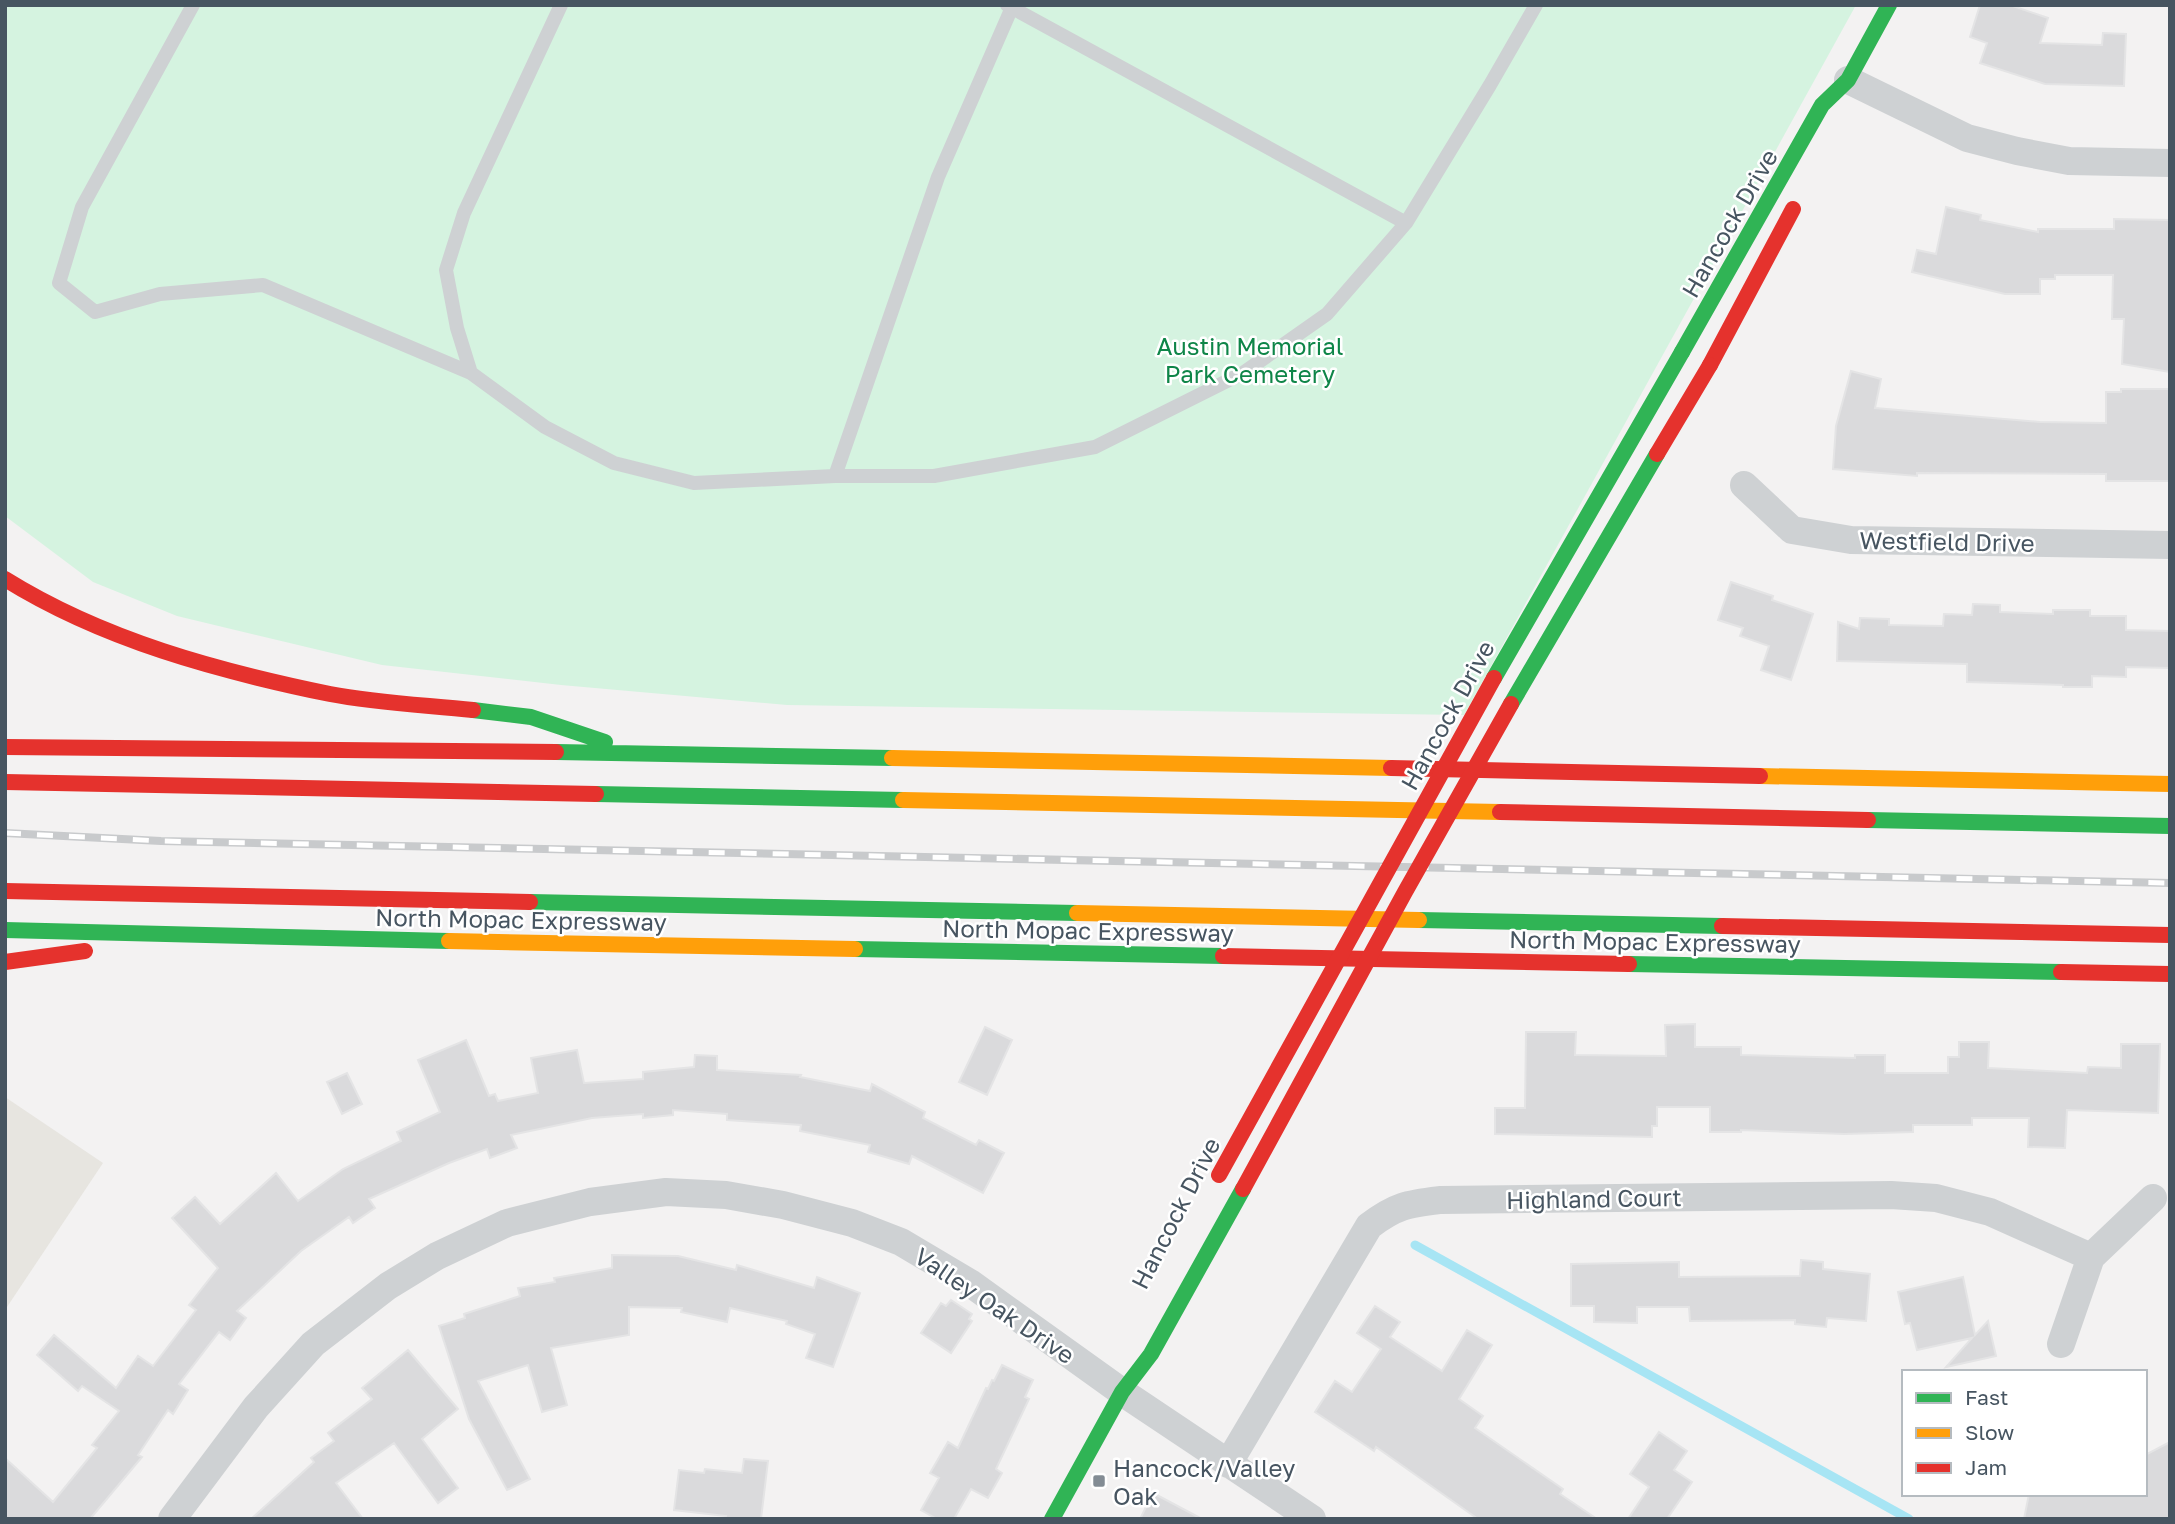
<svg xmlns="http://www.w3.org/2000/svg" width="2175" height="1524" font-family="'Golos Text',sans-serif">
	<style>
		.commercial { fill: #e7e5e0 }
		.green { fill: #d5f3e0 }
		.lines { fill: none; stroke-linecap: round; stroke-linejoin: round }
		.stream { stroke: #a7e5f4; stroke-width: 9 }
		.building { fill: #dadadc; stroke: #e4e4e5; stroke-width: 2 }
		.lane { stroke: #ced1d3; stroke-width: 14 }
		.street { stroke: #ced1d3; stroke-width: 28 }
		.fast { stroke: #30b455; stroke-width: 16 }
		.slow { stroke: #ff9f0a; stroke-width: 16 }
		.jam { stroke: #e5322d; stroke-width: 16 }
		.rail-casing { stroke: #c8cacc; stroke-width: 8 }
		.rail { stroke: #fff; stroke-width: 5; stroke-dasharray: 16; stroke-linecap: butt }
		.fast-bridge { stroke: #30b455; stroke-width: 16 }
		.jam-bridge { stroke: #e5322d; stroke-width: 16 }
		.poi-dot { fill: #838c94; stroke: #fff; stroke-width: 2.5 }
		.labels { text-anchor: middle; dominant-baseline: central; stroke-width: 5; stroke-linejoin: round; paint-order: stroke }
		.street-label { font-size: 24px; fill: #475561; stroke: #fff }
		.park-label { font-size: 24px; fill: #0e8548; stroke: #fff }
		.poi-label { font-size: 24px; fill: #475561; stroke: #fff; text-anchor: start }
	</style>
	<rect width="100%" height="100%" fill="#f3f2f2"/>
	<path class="commercial" d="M 5,1097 L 103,1163 L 5,1310 Z"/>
	<path class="green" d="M 5,5 L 1856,5 L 1464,715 L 787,705 L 561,685 L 382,665 L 177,616 L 93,582 L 5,516 Z"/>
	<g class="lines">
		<path class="stream" d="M 1415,1245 L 1909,1519"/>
	</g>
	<path class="building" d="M 1980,5 L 2010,5 L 2048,18 L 2040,43 L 2102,45 L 2103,33 L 2126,34 L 2124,86 L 2045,84 L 1980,63 L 1987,43 L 1970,37 Z
		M 1946,207 L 1981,215 L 1980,220 L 2038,232 L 2038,229 L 2114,229 L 2114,219 L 2170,220 L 2170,372 L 2122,364 L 2124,319 L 2112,319 L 2113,275 L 2055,275 L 2055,279 L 2040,279 L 2040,294 L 2005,294 L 1912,272 L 1917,250 L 1936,254 Z
		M 1851,371 L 1881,379 L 1875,408 L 2040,422 L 2106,423 L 2106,392 L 2121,392 L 2121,389 L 2170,389 L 2170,481 L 2106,481 L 2106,474 L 1917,473 L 1917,476 L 1833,469 L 1836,426 Z
		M 1731,582 L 1773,596 L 1772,600 L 1813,614 L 1791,680 L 1761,670 L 1769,646 L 1740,636 L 1743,628 L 1718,620 Z
		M 1973,604 L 2000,605 L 2000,612 L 2053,614 L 2053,610 L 2090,610 L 2090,616 L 2126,616 L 2126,630 L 2170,631 L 2170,668 L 2126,667 L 2126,677 L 2092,676 L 2092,687 L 2063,687 L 2063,685 L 1967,682 L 1967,664 L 1837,661 L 1838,622 L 1859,629 L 1860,618 L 1889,619 L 1889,625 L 1943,626 L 1944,614 L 1972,615 Z
		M 1695,1024 L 1695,1047 L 1741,1047 L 1741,1055 L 1855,1058 L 1855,1055 L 1885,1055 L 1885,1073 L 1948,1073 L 1948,1057 L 1959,1057 L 1959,1042 L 1989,1042 L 1988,1068 L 2087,1073 L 2088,1067 L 2121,1068 L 2121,1044 L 2160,1044 L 2158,1113 L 2067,1110 L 2065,1148 L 2028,1147 L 2029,1118 L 1972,1118 L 1972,1125 L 1913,1125 L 1913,1132 L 1844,1134 L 1741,1130 L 1741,1132 L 1710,1132 L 1710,1107 L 1657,1107 L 1657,1126 L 1652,1126 L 1652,1137 L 1495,1134 L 1495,1108 L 1525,1108 L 1526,1032 L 1576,1032 L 1575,1055 L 1666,1056 L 1665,1025 Z
		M 985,1027 L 1012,1040 L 987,1095 L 959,1082 Z
		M 466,1040 L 489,1096 L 495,1094 L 498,1101 L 538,1093 L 531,1058 L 577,1050 L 584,1083 L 643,1079 L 643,1072 L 694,1067 L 695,1055 L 717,1056 L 717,1070 L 801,1075 L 800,1077 L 870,1091 L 872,1084 L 925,1112 L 923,1118 L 976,1145 L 979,1140 L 1004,1153 L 983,1193 L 912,1156 L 909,1164 L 868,1152 L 870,1145 L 800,1131 L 801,1125 L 727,1120 L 727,1114 L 673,1110 L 673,1115 L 643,1118 L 643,1114 L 592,1118 L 511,1135 L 517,1148 L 490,1158 L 487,1149 L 449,1163 L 369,1199 L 375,1208 L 353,1223 L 349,1217 L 301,1251 L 237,1311 L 246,1318 L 230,1340 L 219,1332 L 179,1384 L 188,1390 L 173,1414 L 168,1410 L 138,1455 L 142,1457 L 90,1519 L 5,1519 L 5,1458 L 53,1502 L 97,1448 L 92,1445 L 119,1411 L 82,1386 L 78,1391 L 37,1355 L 54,1335 L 116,1388 L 138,1356 L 153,1366 L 196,1310 L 189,1305 L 218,1268 L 172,1218 L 195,1197 L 220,1224 L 276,1173 L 298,1201 L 343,1169 L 401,1141 L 397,1132 L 440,1112 L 418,1060 Z
		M 347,1073 L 362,1104 L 342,1114 L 327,1082 Z
		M 612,1255 L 678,1256 L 736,1270 L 737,1265 L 814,1288 L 817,1277 L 860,1293 L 833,1367 L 806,1358 L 815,1334 L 786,1324 L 787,1321 L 730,1308 L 727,1322 L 681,1312 L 682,1308 L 629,1307 L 629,1335 L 551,1348 L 567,1405 L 542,1412 L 528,1365 L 478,1381 L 530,1479 L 507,1490 L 469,1419 L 439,1326 L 465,1318 L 464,1314 L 520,1296 L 518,1288 L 555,1282 L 554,1278 L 612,1268 Z
		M 1801,1260 L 1823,1262 L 1823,1269 L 1870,1274 L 1866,1321 L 1827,1318 L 1826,1327 L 1795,1324 L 1795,1320 L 1690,1321 L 1689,1307 L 1637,1307 L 1637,1323 L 1594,1322 L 1594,1306 L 1571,1306 L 1571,1264 L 1679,1262 L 1679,1277 L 1800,1276 Z
		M 1963,1277 L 1975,1335 L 1988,1321 L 1996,1356 L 1946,1367 L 1972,1338 L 1917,1350 L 1910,1323 L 1905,1324 L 1898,1292 Z
		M 951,1300 L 972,1314 L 969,1319 L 972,1321 L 951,1353 L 921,1333 L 941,1303 L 946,1306 Z
		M 1375,1306 L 1400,1322 L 1390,1337 L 1442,1371 L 1467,1330 L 1492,1345 L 1459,1399 L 1483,1416 L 1475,1428 L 1563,1489 L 1560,1494 L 1597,1519 L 1478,1519 L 1376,1447 L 1374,1451 L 1315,1412 L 1335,1381 L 1352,1392 L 1381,1349 L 1357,1333 Z
		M 408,1350 L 458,1409 L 422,1439 L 458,1488 L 438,1503 L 394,1443 L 336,1483 L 363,1519 L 251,1519 L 314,1462 L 311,1458 L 334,1441 L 328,1433 L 372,1399 L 362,1388 Z
		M 1002,1365 L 1033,1380 L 1025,1397 L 1029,1399 L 996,1469 L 1002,1473 L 988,1498 L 971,1489 L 954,1519 L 937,1519 L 921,1510 L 939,1478 L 930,1473 L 948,1442 L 958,1448 L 986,1388 L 988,1389 L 992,1380 L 994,1381 Z
		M 1659,1432 L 1687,1451 L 1674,1470 L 1692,1482 L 1667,1519 L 1628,1519 L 1649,1487 L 1630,1474 Z
		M 2170,1442 L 2170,1519 L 2024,1519 L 2029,1494 L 2145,1494 L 2145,1455 Z
		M 744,1459 L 768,1461 L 761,1519 L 725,1519 L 726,1516 L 674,1510 L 679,1470 L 704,1473 L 705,1469 L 742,1473 Z
		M 1153,1493 L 1202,1519 L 1140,1519 Z"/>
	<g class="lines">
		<path class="lane" d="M 193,5 L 82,207 L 59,283 L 95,312 L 160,294 L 263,285 L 471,373 L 545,427 L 614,463 L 694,483 L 835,476 L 934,476 L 1095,447 L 1243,373 L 1327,314 L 1406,223 L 1490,85 L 1536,5
			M 1007,5 L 1406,223
			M 471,373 L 457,328 L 446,270 L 464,213 L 561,5
			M 835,476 L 938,177 L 1013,5"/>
		<path class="street" d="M 1848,80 L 1967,138 L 2017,151 L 2069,161 L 2170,163
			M 1744,485 L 1792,530 L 1851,540 L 2170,545
			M 2061,1344 L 2091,1257 L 2153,1198
			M 1228,1464 L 1369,1226 C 1397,1205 1408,1204 1441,1200 L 1891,1195 L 1936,1198 L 1990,1212 L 2091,1257
			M 172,1519 L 256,1407 L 313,1344 L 388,1286 L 437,1256 L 507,1223 L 590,1202 L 666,1192 L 726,1195 L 783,1205 L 852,1223 L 901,1242 L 970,1283 L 1122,1392 L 1312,1519"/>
		<path class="fast" d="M 1682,352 L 1822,105 L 1848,80 L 1889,5
			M 473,710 L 531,717 L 605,742
			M 556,752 L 892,758
			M 596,794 L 903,800
			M 1868,820 L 2170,826
			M 530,902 L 1077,913
			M 1419,920 L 1722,926
			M 5,930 L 449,941
			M 855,949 L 1223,956
			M 1629,964 L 2061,972
			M 1052,1519 L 1122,1392 L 1151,1354 L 1243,1189"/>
		<path class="slow" d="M 892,758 L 1391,768
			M 1760,776 L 2170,784
			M 903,800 L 1500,812
			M 1077,913 L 1419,920
			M 449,941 L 855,949"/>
		<path class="jam" d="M 1710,365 L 1793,209
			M 5,579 C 103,640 218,671 330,694 C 377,703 426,705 473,710
			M 5,747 L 556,752
			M 1391,768 L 1760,776
			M 5,782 L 596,794
			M 1500,812 L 1868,820
			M 5,891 L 530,902
			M 1722,926 L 2170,935
			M 1223,956 L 1629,964
			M 5,962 L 85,951
			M 2061,972 L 2170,974"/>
		<g class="rail-casing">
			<path id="rail" d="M 5,833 L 161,841 L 2170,883"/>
		</g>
		<use href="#rail" class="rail"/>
		<path class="fast-bridge" d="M 1494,678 L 1682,352
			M 1511,704 L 1657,454"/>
		<path class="jam-bridge" d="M 1657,454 L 1710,365
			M 1219,1175 L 1494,678
			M 1243,1189 L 1405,892 L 1511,704"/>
	</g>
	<rect class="poi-dot" x="1092" y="1474" width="14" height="14" rx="3.5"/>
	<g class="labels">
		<g class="street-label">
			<text transform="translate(1729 223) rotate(-60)">Hancock Drive</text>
			<text transform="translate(1947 541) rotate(1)">Westfield Drive</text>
			<text transform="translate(1447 715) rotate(-61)">Hancock Drive</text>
			<text transform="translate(521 919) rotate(1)">North Mopac Expressway</text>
			<text transform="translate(1088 930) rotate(1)">North Mopac Expressway</text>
			<text transform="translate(1655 941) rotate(1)">North Mopac Expressway</text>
			<text transform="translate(1594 1198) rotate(-1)">Highland Court</text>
			<text transform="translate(1175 1213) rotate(-63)">Hancock Drive</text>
			<text transform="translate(995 1305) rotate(34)">Valley Oak Drive</text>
		</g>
		<g class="park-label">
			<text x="1250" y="345">Austin Memorial<tspan x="1250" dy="28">Park Cemetery</tspan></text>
		</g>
		<g class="poi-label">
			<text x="1113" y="1467">Hancock/Valley<tspan x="1113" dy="28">Oak</tspan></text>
		</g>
	</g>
	<rect width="2175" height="1524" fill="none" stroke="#475561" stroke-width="14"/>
	<rect x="1902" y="1370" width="245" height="126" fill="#ffffff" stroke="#b5bbc0" stroke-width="2"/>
	<rect x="1916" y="1393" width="35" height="10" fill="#30b455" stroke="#b5bbc0" stroke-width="2"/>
	<text x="1965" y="1405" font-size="21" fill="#475561">Fast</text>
	<rect x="1916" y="1428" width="35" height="10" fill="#ff9f0a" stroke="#b5bbc0" stroke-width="2"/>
	<text x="1965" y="1440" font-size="21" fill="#475561">Slow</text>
	<rect x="1916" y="1463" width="35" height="10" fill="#e5322d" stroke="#b5bbc0" stroke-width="2"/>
	<text x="1965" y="1475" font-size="21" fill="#475561">Jam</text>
</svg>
